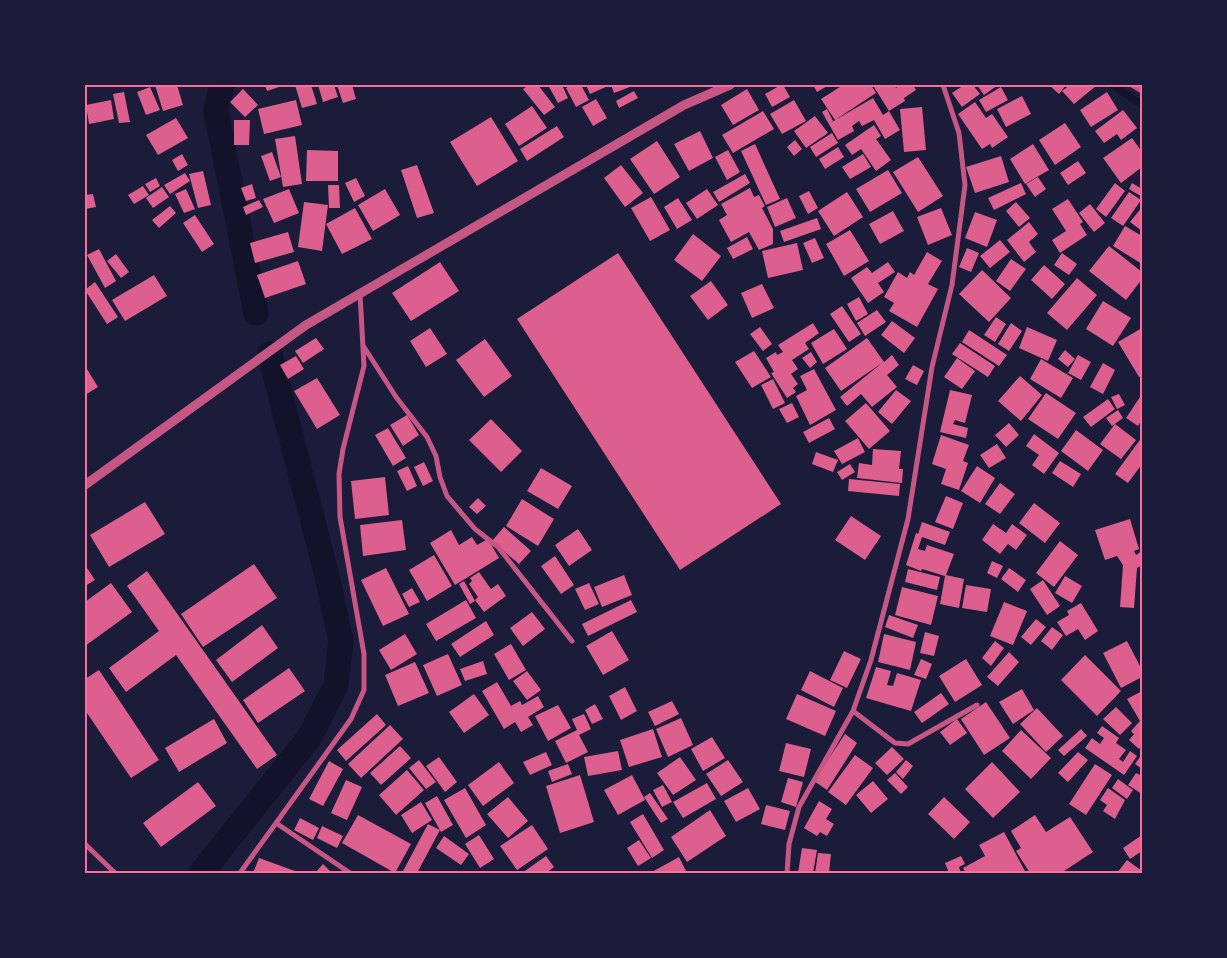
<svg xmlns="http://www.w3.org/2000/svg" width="1227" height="958" font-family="Roboto,sans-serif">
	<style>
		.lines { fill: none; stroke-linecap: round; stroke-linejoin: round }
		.stream { stroke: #12122b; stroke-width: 7 }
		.canal { stroke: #12122b; stroke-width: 25 }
		.building { fill: #dd5f8e }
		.minor { stroke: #c65784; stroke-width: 5 }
		.tertiary { stroke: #c65784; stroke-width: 9 }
		.neatline { fill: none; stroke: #ff6b9d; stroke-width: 2 }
	</style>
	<rect width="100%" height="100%" fill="#1b1b3a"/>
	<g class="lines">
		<path class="stream" d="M 1113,85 L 1142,105"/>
		<path class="canal" d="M 222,85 L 216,111 L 256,313
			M 201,873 L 309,738 L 336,685 L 341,640 L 328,581 L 270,354"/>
	</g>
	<path class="building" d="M 155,85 L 177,85 L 183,105 L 163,111 Z
		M 265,85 L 285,85 L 267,91 Z
		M 295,85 L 311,85 L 317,104 L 302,108 Z
		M 318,85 L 334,85 L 338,97 L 323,102 Z
		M 337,85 L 352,85 L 356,99 L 343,103 Z
		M 529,85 L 538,85 L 555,107 L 544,115 L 523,89 Z
		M 548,85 L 562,85 L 568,98 L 558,103 Z
		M 571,85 L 581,85 L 589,100 L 576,107 L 566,88 Z
		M 586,85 L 608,85 L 608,86 L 590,94 Z
		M 611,85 L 635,85 L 614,93 Z
		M 781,85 L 783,85 L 790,97 L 772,107 L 765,94 Z
		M 813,85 L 829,85 L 817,92 Z
		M 843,85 L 871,85 L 876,93 L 835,120 L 821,99 Z
		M 878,85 L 895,85 L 896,88 L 900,85 L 913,85 L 916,90 L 904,98 L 905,101 L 889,111 L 874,87 Z
		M 964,85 L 973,85 L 980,94 L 962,107 L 952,93 Z
		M 977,85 L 998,85 L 984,95 Z
		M 1049,85 L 1066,85 L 1059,94 Z
		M 1070,85 L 1097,85 L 1074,104 L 1062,91 Z
		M 150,87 L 160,110 L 146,115 L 137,92 Z
		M 1001,87 L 1008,100 L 986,112 L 979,100 Z
		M 243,89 L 258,105 L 245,117 L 230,102 Z
		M 747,89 L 759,110 L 733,125 L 721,105 Z
		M 634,91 L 638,98 L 619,108 L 616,101 Z
		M 124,92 L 130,122 L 119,123 L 113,94 Z
		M 1107,92 L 1118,110 L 1091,127 L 1080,110 Z
		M 1022,96 L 1031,114 L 1006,127 L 997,109 Z
		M 873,98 L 883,115 L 889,111 L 900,130 L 885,139 L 874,120 L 862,126 L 859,121 L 852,126 L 854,131 L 838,140 L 822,112 L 827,109 L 833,121 L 830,123 Z
		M 596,99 L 607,118 L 593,126 L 582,107 Z
		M 111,100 L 114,119 L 89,124 L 86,105 Z
		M 296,100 L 302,125 L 264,134 L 258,109 Z
		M 794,100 L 806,121 L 782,134 L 770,114 Z
		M 975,102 L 986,118 L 992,114 L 1008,137 L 992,148 L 990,144 L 982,149 L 958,114 Z
		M 532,106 L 547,128 L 519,146 L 505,124 Z
		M 922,107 L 926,150 L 904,152 L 900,109 Z
		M 1123,110 L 1137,128 L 1121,140 L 1117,134 L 1104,143 L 1095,131 Z
		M 763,111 L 774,129 L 733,153 L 722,135 Z
		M 815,116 L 828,133 L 806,148 L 794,131 Z
		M 491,117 L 518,161 L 477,186 L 450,142 Z
		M 176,118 L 188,138 L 158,155 L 146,135 Z
		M 234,120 L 250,120 L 249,145 L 234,145 Z
		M 1065,123 L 1081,147 L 1055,165 L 1039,140 Z
		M 874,125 L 881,136 L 876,139 L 891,160 L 876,171 L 861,149 L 852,155 L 845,145 Z
		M 557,126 L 564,137 L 527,161 L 520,149 Z
		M 700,131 L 713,158 L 689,171 L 674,144 Z
		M 832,133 L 838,143 L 816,157 L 810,147 Z
		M 295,136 L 302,184 L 283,187 L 275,139 Z
		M 1132,138 L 1142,152 L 1142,167 L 1121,183 L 1103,158 Z
		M 795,140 L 802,149 L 794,156 L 787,147 Z
		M 657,141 L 680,177 L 654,194 L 630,159 Z
		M 755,144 L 780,199 L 766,205 L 741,151 Z
		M 1033,144 L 1049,170 L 1025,184 L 1010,159 Z
		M 838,147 L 844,157 L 825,169 L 819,159 Z
		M 307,150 L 338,151 L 338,181 L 306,181 Z
		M 728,150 L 740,172 L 727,180 L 715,157 Z
		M 272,152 L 281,177 L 270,181 L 261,156 Z
		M 182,154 L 188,165 L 178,171 L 172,160 Z
		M 863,154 L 871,167 L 850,179 L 842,167 Z
		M 1001,156 L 1009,182 L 975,193 L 966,167 Z
		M 918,157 L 943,196 L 918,212 L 893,172 Z
		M 1078,161 L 1086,173 L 1068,185 L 1060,173 Z
		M 417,165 L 434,213 L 417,218 L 401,170 Z
		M 621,165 L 643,193 L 625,207 L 604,178 Z
		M 888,170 L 902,193 L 870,212 L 856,189 Z
		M 203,171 L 211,205 L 198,208 L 189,174 Z
		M 185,173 L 190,181 L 170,194 L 164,185 Z
		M 745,174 L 750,183 L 719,202 L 713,192 Z
		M 1038,177 L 1046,189 L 1035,197 L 1026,184 Z
		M 156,178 L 160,186 L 150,192 L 145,184 Z
		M 356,178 L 365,196 L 354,202 L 345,183 Z
		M 1021,183 L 1026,194 L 994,210 L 988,198 Z
		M 1115,183 L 1125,191 L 1106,217 L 1096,209 Z
		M 1132,183 L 1142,189 L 1142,197 L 1129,189 Z
		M 252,184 L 256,198 L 246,201 L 241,188 Z
		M 328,185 L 339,185 L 340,208 L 329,208 Z
		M 143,186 L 149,195 L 134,204 L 128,195 Z
		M 162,187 L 169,197 L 153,208 L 146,198 Z
		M 750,188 L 754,197 L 759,195 L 765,206 L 762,208 L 773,229 L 773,244 L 759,250 L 749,232 L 731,242 L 719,220 L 727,215 L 721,204 Z
		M 186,189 L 195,209 L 184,213 L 175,194 Z
		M 289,189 L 299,213 L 274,223 L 263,199 Z
		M 385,189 L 400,215 L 373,231 L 358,205 Z
		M 707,189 L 718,205 L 697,219 L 686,203 Z
		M 809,191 L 818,208 L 808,214 L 799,196 Z
		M 847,192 L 863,217 L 834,236 L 818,211 Z
		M 1129,192 L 1141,200 L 1123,226 L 1111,218 Z
		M 93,194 L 96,207 L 85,209 L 85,195 Z
		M 651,197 L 670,230 L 650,241 L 631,208 Z
		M 678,198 L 692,220 L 677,229 L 664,207 Z
		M 787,198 L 796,218 L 775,227 L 767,207 Z
		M 1068,199 L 1083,222 L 1080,224 L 1087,235 L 1060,253 L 1052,240 L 1066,231 L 1052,209 Z
		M 259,200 L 263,207 L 246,215 L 243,207 Z
		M 304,202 L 328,205 L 322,251 L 298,247 Z
		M 1016,202 L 1030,218 L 1019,227 L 1006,211 Z
		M 1090,204 L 1105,223 L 1094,232 L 1079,213 Z
		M 170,206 L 176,213 L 159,228 L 152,220 Z
		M 1142,207 L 1142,231 L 1130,222 Z
		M 355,208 L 372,239 L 342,254 L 326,224 Z
		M 941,208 L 952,235 L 928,245 L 917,217 Z
		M 893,211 L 904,231 L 880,244 L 869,224 Z
		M 975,212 L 997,220 L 987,247 L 965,238 Z
		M 195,215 L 214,244 L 202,252 L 183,223 Z
		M 817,218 L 821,229 L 784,242 L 780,231 Z
		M 1029,222 L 1038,234 L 1029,242 L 1036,252 L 1024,262 L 1007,240 Z
		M 1125,226 L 1142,236 L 1142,264 L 1113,246 Z
		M 850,230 L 869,261 L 844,276 L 826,244 Z
		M 288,232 L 294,252 L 255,263 L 250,243 Z
		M 693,234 L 721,256 L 702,281 L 674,260 Z
		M 747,237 L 753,249 L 733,259 L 727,248 Z
		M 815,238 L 824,258 L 812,263 L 803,243 Z
		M 1000,240 L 1010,252 L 990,268 L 980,256 Z
		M 797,243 L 803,270 L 768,278 L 762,251 Z
		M 1109,246 L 1142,272 L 1142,279 L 1126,300 L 1089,271 Z
		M 967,248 L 979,253 L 971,272 L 959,267 Z
		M 99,249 L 116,281 L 105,288 L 87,255 Z
		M 927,252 L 942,261 L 928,284 L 938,289 L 917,327 L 889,311 L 894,303 L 884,297 L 898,272 L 907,278 L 910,272 L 914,275 Z
		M 618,253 L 781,504 L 680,570 L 517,319 Z
		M 1062,253 L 1077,264 L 1069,275 L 1054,265 Z
		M 116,254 L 129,272 L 121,278 L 107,261 Z
		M 1011,259 L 1026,269 L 1010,291 L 996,281 Z
		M 298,261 L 306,284 L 265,298 L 257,275 Z
		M 440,262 L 459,291 L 411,321 L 392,293 Z
		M 888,262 L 895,272 L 878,283 L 884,292 L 868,303 L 851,278 L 867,267 L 872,273 Z
		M 1044,265 L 1065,284 L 1052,299 L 1031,280 Z
		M 982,270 L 1011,298 L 989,322 L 959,294 Z
		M 154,275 L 167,296 L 125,321 L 112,300 Z
		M 1077,278 L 1097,295 L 1067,330 L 1047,313 Z
		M 711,281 L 728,305 L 708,320 L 690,296 Z
		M 95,282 L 118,317 L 107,324 L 85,290 Z
		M 762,284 L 774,308 L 752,318 L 741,293 Z
		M 859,297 L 868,314 L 856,321 L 847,304 Z
		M 1103,301 L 1131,318 L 1113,346 L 1086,329 Z
		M 842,306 L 861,334 L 849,342 L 830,314 Z
		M 877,310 L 886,322 L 865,336 L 857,323 Z
		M 996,317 L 1006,324 L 995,342 L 984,335 Z
		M 892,321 L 915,338 L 904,353 L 881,335 Z
		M 813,323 L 819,333 L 805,343 L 809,349 L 792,360 L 798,369 L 791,374 L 798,384 L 793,388 L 796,392 L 787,398 L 771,373 L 774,372 L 766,358 L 776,352 L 777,355 L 783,352 L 778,345 Z
		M 1011,323 L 1022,331 L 1009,351 L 998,344 Z
		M 760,327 L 772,344 L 763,351 L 750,334 Z
		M 1027,327 L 1057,340 L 1048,361 L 1019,348 Z
		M 430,328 L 447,354 L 426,367 L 410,341 Z
		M 1142,328 L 1142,376 L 1139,377 L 1118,342 Z
		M 834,329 L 847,349 L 823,364 L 811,343 Z
		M 969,330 L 1007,355 L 999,366 L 962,342 Z
		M 316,338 L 324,349 L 303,363 L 295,351 Z
		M 867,338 L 884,362 L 892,355 L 899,365 L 887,375 L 897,387 L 872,407 L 861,394 L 847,406 L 840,397 L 882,363 L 841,391 L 825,368 Z
		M 485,339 L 512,376 L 484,397 L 456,360 Z
		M 960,343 L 995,366 L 988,377 L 952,354 Z
		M 1065,350 L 1075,359 L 1068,367 L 1058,359 Z
		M 754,351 L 771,377 L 752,388 L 735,362 Z
		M 811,352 L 817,362 L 810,368 L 802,358 Z
		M 1078,355 L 1091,362 L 1081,380 L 1068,373 Z
		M 296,356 L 304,369 L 288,379 L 280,365 Z
		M 957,358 L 975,371 L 962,389 L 944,377 Z
		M 1041,359 L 1073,378 L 1061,398 L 1030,379 Z
		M 1103,363 L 1115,370 L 1103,394 L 1090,387 Z
		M 913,365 L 924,371 L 917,385 L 905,379 Z
		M 85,366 L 98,387 L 85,395 Z
		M 814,369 L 836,410 L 810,425 L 796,396 L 807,390 L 800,376 Z
		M 1020,376 L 1042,395 L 1021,421 L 998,401 Z
		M 317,378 L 340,415 L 317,429 L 294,391 Z
		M 773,379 L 785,403 L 773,409 L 761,385 Z
		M 896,390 L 911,401 L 892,424 L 878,412 Z
		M 950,390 L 972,395 L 965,423 L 955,420 L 953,424 L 968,428 L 966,438 L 940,432 Z
		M 1046,393 L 1076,413 L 1058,439 L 1028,419 Z
		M 1119,394 L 1125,405 L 1117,409 L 1111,397 Z
		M 1142,394 L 1142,420 L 1138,426 L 1126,418 Z
		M 1108,399 L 1115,409 L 1091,427 L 1083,417 Z
		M 792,403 L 799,417 L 787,423 L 779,409 Z
		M 866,403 L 890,431 L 869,449 L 845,421 Z
		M 1118,410 L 1123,418 L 1112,426 L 1106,418 Z
		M 407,415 L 419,435 L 403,446 L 390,425 Z
		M 829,418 L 835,429 L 809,443 L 803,432 Z
		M 491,419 L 522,451 L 501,472 L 469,440 Z
		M 1009,423 L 1019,435 L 1006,447 L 995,435 Z
		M 1115,424 L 1136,440 L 1121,459 L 1100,444 Z
		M 388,428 L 406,458 L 393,466 L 375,435 Z
		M 1076,430 L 1103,450 L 1088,471 L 1061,451 Z
		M 1034,434 L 1059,453 L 1044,474 L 1032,465 L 1039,455 L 1026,446 Z
		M 941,435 L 969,445 L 963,461 L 968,463 L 959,490 L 941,484 L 946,469 L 932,464 Z
		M 1142,437 L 1142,464 L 1128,483 L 1115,474 Z
		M 858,438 L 865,452 L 842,464 L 834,451 Z
		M 997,444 L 1006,458 L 989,468 L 980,455 Z
		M 873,449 L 901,451 L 899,469 L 903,469 L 902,483 L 857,478 L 859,463 L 872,465 Z
		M 816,452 L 838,460 L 833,472 L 812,464 Z
		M 1060,461 L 1081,474 L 1073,487 L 1052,473 Z
		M 424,462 L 433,481 L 423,486 L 414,467 Z
		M 850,464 L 855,472 L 842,480 L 837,472 Z
		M 408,466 L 417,486 L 407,491 L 397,471 Z
		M 977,466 L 995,478 L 980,503 L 961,491 Z
		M 541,468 L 572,486 L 558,509 L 527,491 Z
		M 385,477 L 389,515 L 355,519 L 351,481 Z
		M 849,479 L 900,484 L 899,496 L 848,491 Z
		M 1000,483 L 1015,494 L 1000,514 L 985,504 Z
		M 946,496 L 963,503 L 953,529 L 935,522 Z
		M 478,498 L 486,506 L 477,514 L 469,507 Z
		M 522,499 L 554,519 L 538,546 L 506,526 Z
		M 145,502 L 165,534 L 109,567 L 90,535 Z
		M 1034,503 L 1060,523 L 1045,543 L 1019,523 Z
		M 851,516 L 881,536 L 865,560 L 835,540 Z
		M 1130,519 L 1139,549 L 1134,551 L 1136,555 L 1142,551 L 1142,565 L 1137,568 L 1134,608 L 1120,607 L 1123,565 L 1117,556 L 1105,560 L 1095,530 Z
		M 402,520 L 406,550 L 363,556 L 360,525 Z
		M 922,522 L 950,532 L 945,545 L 922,537 L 918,549 L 925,551 L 927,545 L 954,554 L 946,575 L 964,579 L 959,608 L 940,604 L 945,576 L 922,569 L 921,571 L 906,565 L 916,533 L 918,534 Z
		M 993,524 L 1006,533 L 1012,524 L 1027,535 L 1016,550 L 1008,544 L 1000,554 L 982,540 Z
		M 504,527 L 531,551 L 519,564 L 492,541 Z
		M 578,529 L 592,550 L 569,566 L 555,545 Z
		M 451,530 L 459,545 L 472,537 L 477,545 L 488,539 L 499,558 L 455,585 L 430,543 Z
		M 1060,541 L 1078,555 L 1054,587 L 1036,573 Z
		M 434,555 L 452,586 L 427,601 L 409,570 Z
		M 555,556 L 574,585 L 561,594 L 541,566 Z
		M 992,561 L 1003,566 L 997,578 L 987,573 Z
		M 254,564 L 277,598 L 203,647 L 181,614 Z
		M 85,565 L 95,580 L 85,586 Z
		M 386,568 L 409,614 L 383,626 L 361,580 Z
		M 1009,568 L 1026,580 L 1018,592 L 1001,579 Z
		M 908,569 L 940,577 L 937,590 L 905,582 Z
		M 147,571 L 277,755 L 257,769 L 176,655 L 126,692 L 109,668 L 159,631 L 127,586 Z
		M 479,572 L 491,589 L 498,584 L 506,596 L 484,612 L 475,600 L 478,597 L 469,584 L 472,581 L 470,578 Z
		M 624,575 L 632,595 L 602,607 L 594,587 Z
		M 1065,576 L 1082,586 L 1072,603 L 1055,593 Z
		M 1043,580 L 1060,606 L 1047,615 L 1030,589 Z
		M 464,581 L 475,601 L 470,604 L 459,584 Z
		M 111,583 L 132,612 L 85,646 L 85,602 Z
		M 589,583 L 599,604 L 585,610 L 575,589 Z
		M 966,585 L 991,589 L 987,612 L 962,608 Z
		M 902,587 L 938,596 L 931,625 L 895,615 Z
		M 412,588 L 420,602 L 409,607 L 402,594 Z
		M 466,600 L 476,618 L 436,641 L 426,624 Z
		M 631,600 L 637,612 L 588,636 L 582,624 Z
		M 1004,602 L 1027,611 L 1013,645 L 990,636 Z
		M 1081,603 L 1098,631 L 1085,640 L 1078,629 L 1066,636 L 1057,622 L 1069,615 L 1067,611 Z
		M 532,612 L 545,629 L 523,646 L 510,628 Z
		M 889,615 L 918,625 L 913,638 L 885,627 Z
		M 1036,619 L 1046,627 L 1031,645 L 1021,637 Z
		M 486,621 L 494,635 L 460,657 L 451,644 Z
		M 262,625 L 278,648 L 232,682 L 216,660 Z
		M 1052,627 L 1063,635 L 1052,650 L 1041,641 Z
		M 612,631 L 629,660 L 603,675 L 586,646 Z
		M 925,632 L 939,636 L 934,656 L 920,653 Z
		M 405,634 L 417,654 L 391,670 L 379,650 Z
		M 884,634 L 916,642 L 910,670 L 878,662 Z
		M 995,641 L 1004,648 L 991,666 L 982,658 Z
		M 1127,641 L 1142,670 L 1142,677 L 1121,688 L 1103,653 Z
		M 511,644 L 526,670 L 509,680 L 494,654 Z
		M 844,651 L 861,659 L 847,688 L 830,680 Z
		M 1009,652 L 1019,662 L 998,686 L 987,677 Z
		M 448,654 L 462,685 L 437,696 L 423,665 Z
		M 1085,655 L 1121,691 L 1097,716 L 1061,680 Z
		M 921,659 L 932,664 L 926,679 L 914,675 Z
		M 966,659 L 982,685 L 955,702 L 939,676 Z
		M 483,661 L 487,674 L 465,681 L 460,669 Z
		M 415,662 L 429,693 L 398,706 L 385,675 Z
		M 876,667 L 891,671 L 887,685 L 893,686 L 897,673 L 921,680 L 911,711 L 866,698 Z
		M 289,668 L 305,691 L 258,723 L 243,700 Z
		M 99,670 L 159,760 L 131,778 L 85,710 L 85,679 Z
		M 527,671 L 541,690 L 527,700 L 513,681 Z
		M 810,671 L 843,688 L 834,707 L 801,690 Z
		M 497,682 L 511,706 L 520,701 L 522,705 L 538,696 L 544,707 L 528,717 L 533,725 L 521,732 L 515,722 L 504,729 L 482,691 Z
		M 625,687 L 637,711 L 621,720 L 609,696 Z
		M 1022,689 L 1034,710 L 1013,724 L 999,702 Z
		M 1142,691 L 1142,745 L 1139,749 L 1129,740 L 1134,734 L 1131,731 L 1140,721 L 1127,699 Z
		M 941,693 L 949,704 L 922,723 L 914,712 Z
		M 474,694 L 489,715 L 464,733 L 449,712 Z
		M 797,694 L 836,711 L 825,736 L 786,719 Z
		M 672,701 L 679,714 L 655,726 L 648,712 Z
		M 986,702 L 1010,738 L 984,755 L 961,719 Z
		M 595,704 L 603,719 L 592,724 L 585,710 Z
		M 558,705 L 571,728 L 548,741 L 535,716 Z
		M 1116,707 L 1132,723 L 1120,735 L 1103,719 Z
		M 1037,708 L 1063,736 L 1046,752 L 1020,724 Z
		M 377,714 L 386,725 L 346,761 L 337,750 Z
		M 584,714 L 591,729 L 579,735 L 588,752 L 566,763 L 555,741 L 577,730 L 572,719 Z
		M 681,718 L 693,745 L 668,757 L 656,729 Z
		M 214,719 L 227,743 L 179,772 L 165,748 Z
		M 957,719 L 967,733 L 950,745 L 940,732 Z
		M 390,725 L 403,739 L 361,778 L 348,764 Z
		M 1102,726 L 1119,738 L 1116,743 L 1126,750 L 1119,759 L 1123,762 L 1130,751 L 1137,756 L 1124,775 L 1085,748 L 1092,738 L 1100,744 L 1104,738 L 1097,733 Z
		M 653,729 L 662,757 L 629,767 L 620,740 Z
		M 1081,729 L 1087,736 L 1064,756 L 1058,750 Z
		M 1021,730 L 1051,758 L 1031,779 L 1002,751 Z
		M 845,734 L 857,743 L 827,790 L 814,781 Z
		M 712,737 L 725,758 L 703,771 L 691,749 Z
		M 786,743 L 811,749 L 804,777 L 779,771 Z
		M 400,746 L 411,758 L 381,785 L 370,773 Z
		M 892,747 L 904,759 L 887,775 L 875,763 Z
		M 618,751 L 622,770 L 588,776 L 584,757 Z
		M 546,752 L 552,765 L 530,775 L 523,762 Z
		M 1078,752 L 1088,760 L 1068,782 L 1058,773 Z
		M 1142,754 L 1142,769 L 1135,764 Z
		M 855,755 L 873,768 L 846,805 L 828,792 Z
		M 439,757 L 457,782 L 445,792 L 426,766 Z
		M 680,757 L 696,780 L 673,795 L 657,773 Z
		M 419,760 L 436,782 L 426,789 L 409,768 Z
		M 728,760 L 743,782 L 721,796 L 706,774 Z
		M 906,760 L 913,766 L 903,779 L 896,772 Z
		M 329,761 L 343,769 L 323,806 L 309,799 Z
		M 499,762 L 514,783 L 483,806 L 468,785 Z
		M 992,762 L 1020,792 L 993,818 L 965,789 Z
		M 568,764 L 572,774 L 552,782 L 548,771 Z
		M 1095,764 L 1112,775 L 1086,815 L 1069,804 Z
		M 407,770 L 424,790 L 396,815 L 379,795 Z
		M 895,773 L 908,787 L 901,794 L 887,780 Z
		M 1136,773 L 1142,776 L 1142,794 L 1128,785 Z
		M 580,775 L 594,822 L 560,833 L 546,786 Z
		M 632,775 L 645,800 L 618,815 L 604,790 Z
		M 788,778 L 803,782 L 796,807 L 781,802 Z
		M 1118,779 L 1133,790 L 1127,799 L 1112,788 Z
		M 346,780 L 362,787 L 347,820 L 331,813 Z
		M 873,781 L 888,799 L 871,813 L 856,795 Z
		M 198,782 L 216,806 L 161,847 L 143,823 Z
		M 707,783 L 716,799 L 683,818 L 673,802 Z
		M 663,785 L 672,802 L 662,807 L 653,790 Z
		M 465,788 L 486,825 L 466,838 L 444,800 Z
		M 748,788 L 760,809 L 736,822 L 724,801 Z
		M 1108,788 L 1125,800 L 1115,819 L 1103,811 L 1107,805 L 1100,800 Z
		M 650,793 L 668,819 L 661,823 L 644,797 Z
		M 437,796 L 453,825 L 441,832 L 425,803 Z
		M 508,797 L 528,821 L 508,838 L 487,814 Z
		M 944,797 L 970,822 L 954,839 L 928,814 Z
		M 819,801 L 832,809 L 826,819 L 834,824 L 827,836 L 820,832 L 817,836 L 804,828 Z
		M 421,802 L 432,820 L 412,833 L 401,815 Z
		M 766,805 L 790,811 L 785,830 L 761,824 Z
		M 710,810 L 726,836 L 687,862 L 671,837 Z
		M 643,814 L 664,850 L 652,858 L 630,822 Z
		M 358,815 L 411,844 L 395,873 L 342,843 Z
		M 1035,815 L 1046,832 L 1070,817 L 1093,852 L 1061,873 L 1030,873 L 1016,851 L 1021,848 L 1011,831 Z
		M 300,818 L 319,828 L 313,840 L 294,830 Z
		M 428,824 L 440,830 L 417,873 L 402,873 Z
		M 532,825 L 548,849 L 517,870 L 500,846 Z
		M 322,826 L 343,836 L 337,848 L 317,838 Z
		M 1004,832 L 1026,873 L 994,873 L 993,871 L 989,873 L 966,873 L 963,868 L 985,856 L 979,845 Z
		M 479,835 L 494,859 L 480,868 L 465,844 Z
		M 1142,835 L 1142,851 L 1130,859 L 1123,848 Z
		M 444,836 L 469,854 L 461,865 L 436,848 Z
		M 639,840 L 651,858 L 638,866 L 627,848 Z
		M 802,848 L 817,850 L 813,873 L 798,873 Z
		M 818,853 L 831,854 L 829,873 L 815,873 Z
		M 546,856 L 554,867 L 546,873 L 522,873 Z
		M 961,856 L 965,864 L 959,867 L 961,873 L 949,873 L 945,863 Z
		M 679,857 L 687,873 L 650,873 Z
		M 259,858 L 295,871 L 294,873 L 253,873 Z
		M 1127,860 L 1142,871 L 1142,873 L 1117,873 Z
		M 323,864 L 330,871 L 328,873 L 315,873 Z"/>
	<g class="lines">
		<path class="minor" d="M 1132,85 L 1142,91
			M 364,347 L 396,397 L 427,437 L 436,456 L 440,477 L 447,496 L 475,529 L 498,547 L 572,641
			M 853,711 L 895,743 L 908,744 L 977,705
			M 276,823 L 350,873
			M 85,844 L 115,873
			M 240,873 L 351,719 L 364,690 L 364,654 L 340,517 L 339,474 L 343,449 L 364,366 L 360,294
			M 787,873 L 789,844 L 799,807 L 853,711 L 871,660 L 908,519 L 932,367 L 952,285 L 965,185 L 959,133 L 943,85"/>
		<path class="tertiary" d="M 85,485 L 306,325 L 684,105 L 730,85"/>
	</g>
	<rect width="1227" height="958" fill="none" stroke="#1b1b3a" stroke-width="172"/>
	<rect x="86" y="86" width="1055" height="786" class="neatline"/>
</svg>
